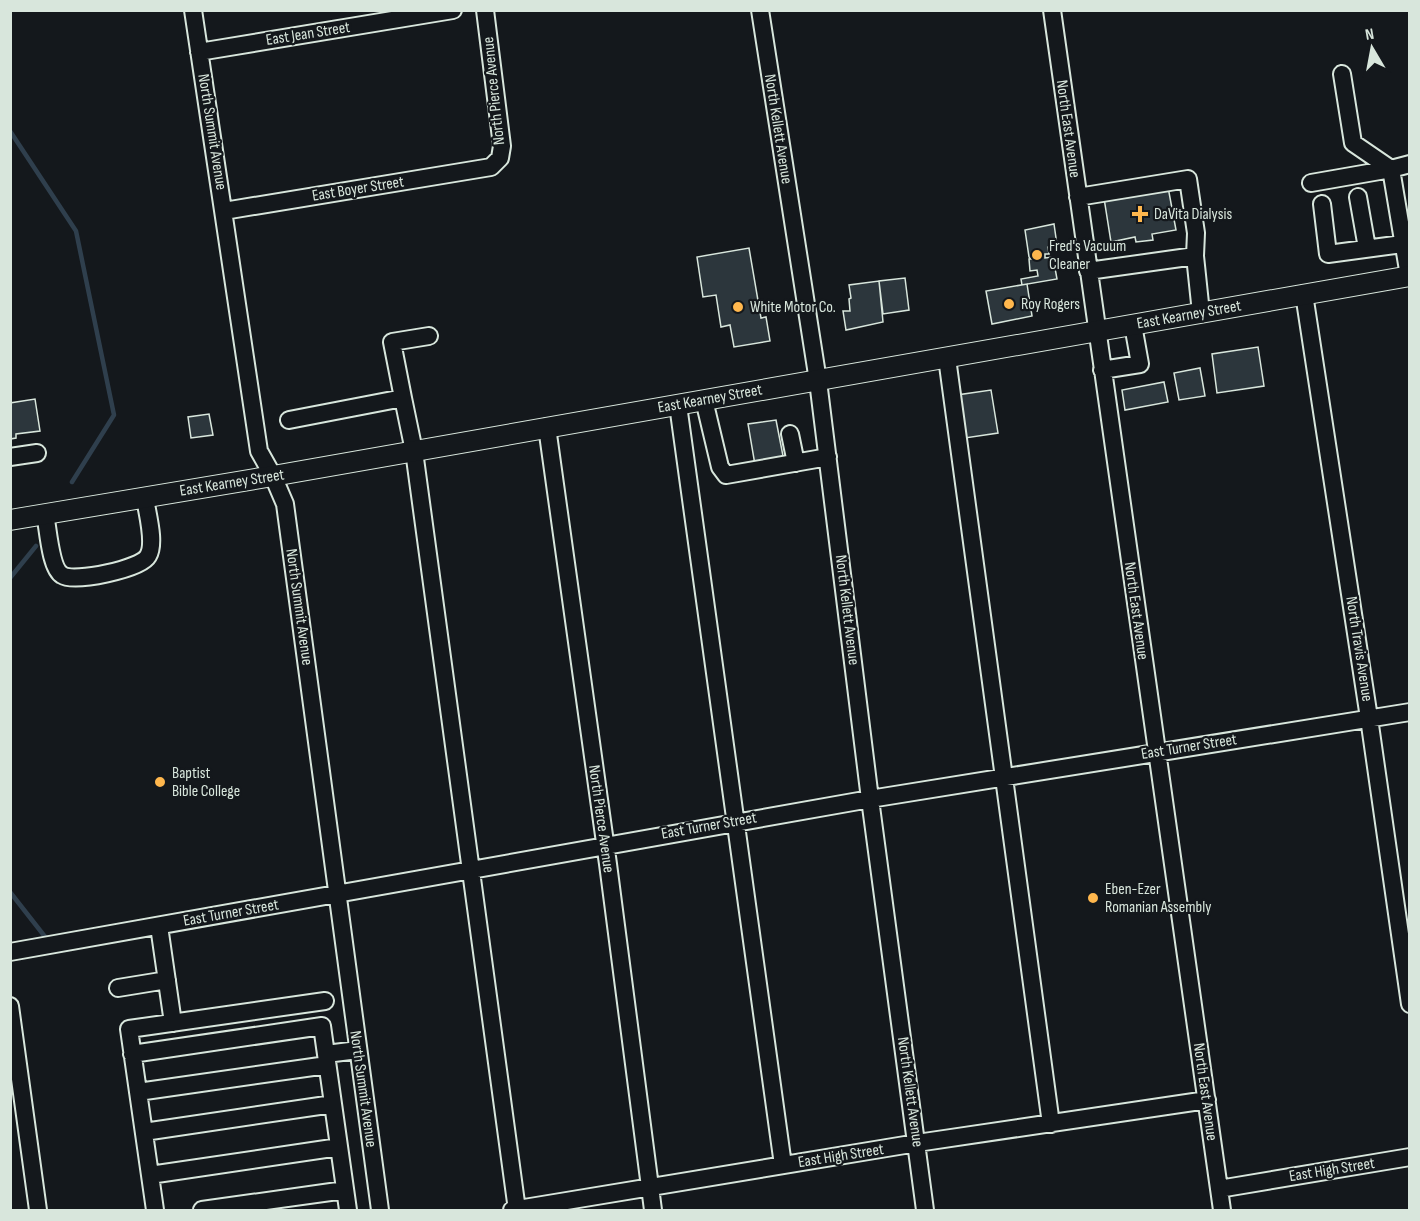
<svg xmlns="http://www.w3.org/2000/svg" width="1420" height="1221" font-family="'Sofia Sans Condensed',sans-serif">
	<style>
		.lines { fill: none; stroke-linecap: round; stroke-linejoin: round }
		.stream { stroke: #2f3f4d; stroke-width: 4.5 }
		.building { fill: #2c363c; stroke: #d8e6dc; stroke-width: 1.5 }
		.minor-casing { stroke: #d8e6dc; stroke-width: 20 }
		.major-casing { stroke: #d8e6dc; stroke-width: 22 }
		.minor { stroke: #14181c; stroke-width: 16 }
		.major { stroke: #14181c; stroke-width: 20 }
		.poi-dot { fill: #ffb74d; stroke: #14181c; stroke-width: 2 }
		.labels { text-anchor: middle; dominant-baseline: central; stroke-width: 4.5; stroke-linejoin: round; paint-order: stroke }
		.street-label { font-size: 16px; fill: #d8e6dc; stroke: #14181c }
		.poi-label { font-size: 16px; fill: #d8e6dc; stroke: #14181c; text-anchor: start }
	</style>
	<rect width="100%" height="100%" fill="#14181c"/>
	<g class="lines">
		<path class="stream" d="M 10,131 L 76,231 L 114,415 L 72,482
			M 10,578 L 36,546
			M 10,892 L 46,938"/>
	</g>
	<path class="building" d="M 1168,187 L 1176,230 L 1152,234 L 1153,240 L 1136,242 L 1135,237 L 1111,242 L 1104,198 Z
		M 1054,224 L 1057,245 L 1048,247 L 1049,254 L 1045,254 L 1045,258 L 1053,257 L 1057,279 L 1022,285 L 1021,279 L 1038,276 L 1037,270 L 1030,271 L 1029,259 L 1031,259 L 1029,257 L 1025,230 Z
		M 749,248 L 761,318 L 766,317 L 770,341 L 734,347 L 730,325 L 721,327 L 716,295 L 703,297 L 697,257 Z
		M 905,278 L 909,310 L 883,314 L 879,281 Z
		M 879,281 L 883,322 L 846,330 L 843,311 L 850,311 L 849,299 L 851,298 L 849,285 Z
		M 1027,284 L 1032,316 L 992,324 L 986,291 Z
		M 1258,347 L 1264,386 L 1217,393 L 1212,354 Z
		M 1200,368 L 1205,396 L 1179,400 L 1174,373 Z
		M 1164,382 L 1168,402 L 1125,410 L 1122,390 Z
		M 991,390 L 998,433 L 965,438 L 957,395 Z
		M 35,399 L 40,431 L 16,434 L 16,438 L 10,439 L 10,403 Z
		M 209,414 L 213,435 L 191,438 L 188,417 Z
		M 776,420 L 784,461 L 755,465 L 748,424 Z"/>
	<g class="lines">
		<g class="minor-casing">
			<path id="minor" d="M 193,10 L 259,451 L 273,476 L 285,504 L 380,1210
				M 760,10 L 818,381 L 870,799 L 925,1210
				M 1052,10 L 1222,1210
				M 199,52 L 453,10
				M 1342,74 L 1353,143 L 1391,169 L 1410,164
				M 1311,183 L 1391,169 L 1409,276
				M 1078,197 L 1188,179 L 1196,233 L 1195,256
				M 1358,197 L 1367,248
				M 1322,204 L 1328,254 L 1410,243
				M 224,211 L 491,167 L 500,158 L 502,146 L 485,10
				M 1088,271 L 1195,256 L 1201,313
				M 1304,294 L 1369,718 L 1410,1004
				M 947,358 L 1051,1124
				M 1102,370 L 1140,364 L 1133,325
				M 403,398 L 392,342 L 429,336
				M 704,400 L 720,467 L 726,475 L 828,457
				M 678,405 L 783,1165
				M 289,420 L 403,398 L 414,451 L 517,1210
				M 547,427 L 608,864 L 653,1210
				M 790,434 L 796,463
				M 10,457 L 37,453
				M 45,514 C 48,527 50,568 62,575 C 74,583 141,569 148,556 C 156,543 147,513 145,498
				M 159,926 L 173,1023
				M 10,952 L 870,799 L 1410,712
				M 118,988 L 167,980
				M 10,1006 L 38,1210
				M 132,1054 L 322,1026 L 348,1210
				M 326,1054 L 358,1050
				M 138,1092 L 327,1065
				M 144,1132 L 333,1104
				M 150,1175 L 339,1147
				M 1219,1189 L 1410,1157
				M 155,1210 L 129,1029 L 325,1001
				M 202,1210 L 345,1190
				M 512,1210 L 917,1143 L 1207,1100"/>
		</g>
		<g class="major-casing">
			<path id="major" d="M 10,520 L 273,476 L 1410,276"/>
		</g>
		<use href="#minor" class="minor"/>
		<use href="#major" class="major"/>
	</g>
	<g class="poi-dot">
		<path d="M1137 205h6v6h6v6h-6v6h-6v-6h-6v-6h6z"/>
		<circle cx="1037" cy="255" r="6"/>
		<circle cx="1009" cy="304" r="6"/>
		<circle cx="738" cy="307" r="6"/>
		<circle cx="160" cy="782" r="6"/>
		<circle cx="1093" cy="898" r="6"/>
	</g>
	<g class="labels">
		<g class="street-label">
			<text transform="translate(308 34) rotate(-9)">East Jean Street</text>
			<text transform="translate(494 91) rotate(-96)">North Pierce Avenue</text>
			<text transform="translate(778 129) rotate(81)">North Kellett Avenue</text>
			<text transform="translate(1068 129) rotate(82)">North East Avenue</text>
			<text transform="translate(212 132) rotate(81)">North Summit Avenue</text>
			<text transform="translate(358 189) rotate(-9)">East Boyer Street</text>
			<text transform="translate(1189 315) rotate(-10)">East Kearney Street</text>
			<text transform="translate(710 399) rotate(-10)">East Kearney Street</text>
			<text transform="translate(232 483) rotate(-9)">East Kearney Street</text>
			<text transform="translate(299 607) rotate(82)">North Summit Avenue</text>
			<text transform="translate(847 610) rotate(83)">North Kellett Avenue</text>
			<text transform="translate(1136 611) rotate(82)">North East Avenue</text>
			<text transform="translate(1359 649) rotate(81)">North Travis Avenue</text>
			<text transform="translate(1189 747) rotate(-9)">East Turner Street</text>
			<text transform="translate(601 819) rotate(82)">North Pierce Avenue</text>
			<text transform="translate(709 826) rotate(-10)">East Turner Street</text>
			<text transform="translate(231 913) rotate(-10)">East Turner Street</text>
			<text transform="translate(363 1089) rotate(82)">North Summit Avenue</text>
			<text transform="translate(910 1092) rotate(82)">North Kellett Avenue</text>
			<text transform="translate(1205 1092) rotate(82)">North East Avenue</text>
			<text transform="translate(841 1156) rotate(-9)">East High Street</text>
			<text transform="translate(1332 1170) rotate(-9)">East High Street</text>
		</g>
		<g class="poi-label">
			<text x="1154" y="214">DaVita Dialysis</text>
			<text x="1049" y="246">Fred's Vacuum<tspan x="1049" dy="18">Cleaner</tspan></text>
			<text x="1021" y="304">Roy Rogers</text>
			<text x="750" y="307">White Motor Co.</text>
			<text x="172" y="773">Baptist<tspan x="172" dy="18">Bible College</tspan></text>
			<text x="1105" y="889">Eben-Ezer<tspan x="1105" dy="18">Romanian Assembly</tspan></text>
		</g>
	</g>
	<rect width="1420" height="1221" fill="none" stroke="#d8e6dc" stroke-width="24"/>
	<g transform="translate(1372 48) rotate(350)" stroke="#14181c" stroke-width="4.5" paint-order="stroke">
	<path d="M0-4.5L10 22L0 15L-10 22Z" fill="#d8e6dc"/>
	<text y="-9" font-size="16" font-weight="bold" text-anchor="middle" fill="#d8e6dc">N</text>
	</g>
</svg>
